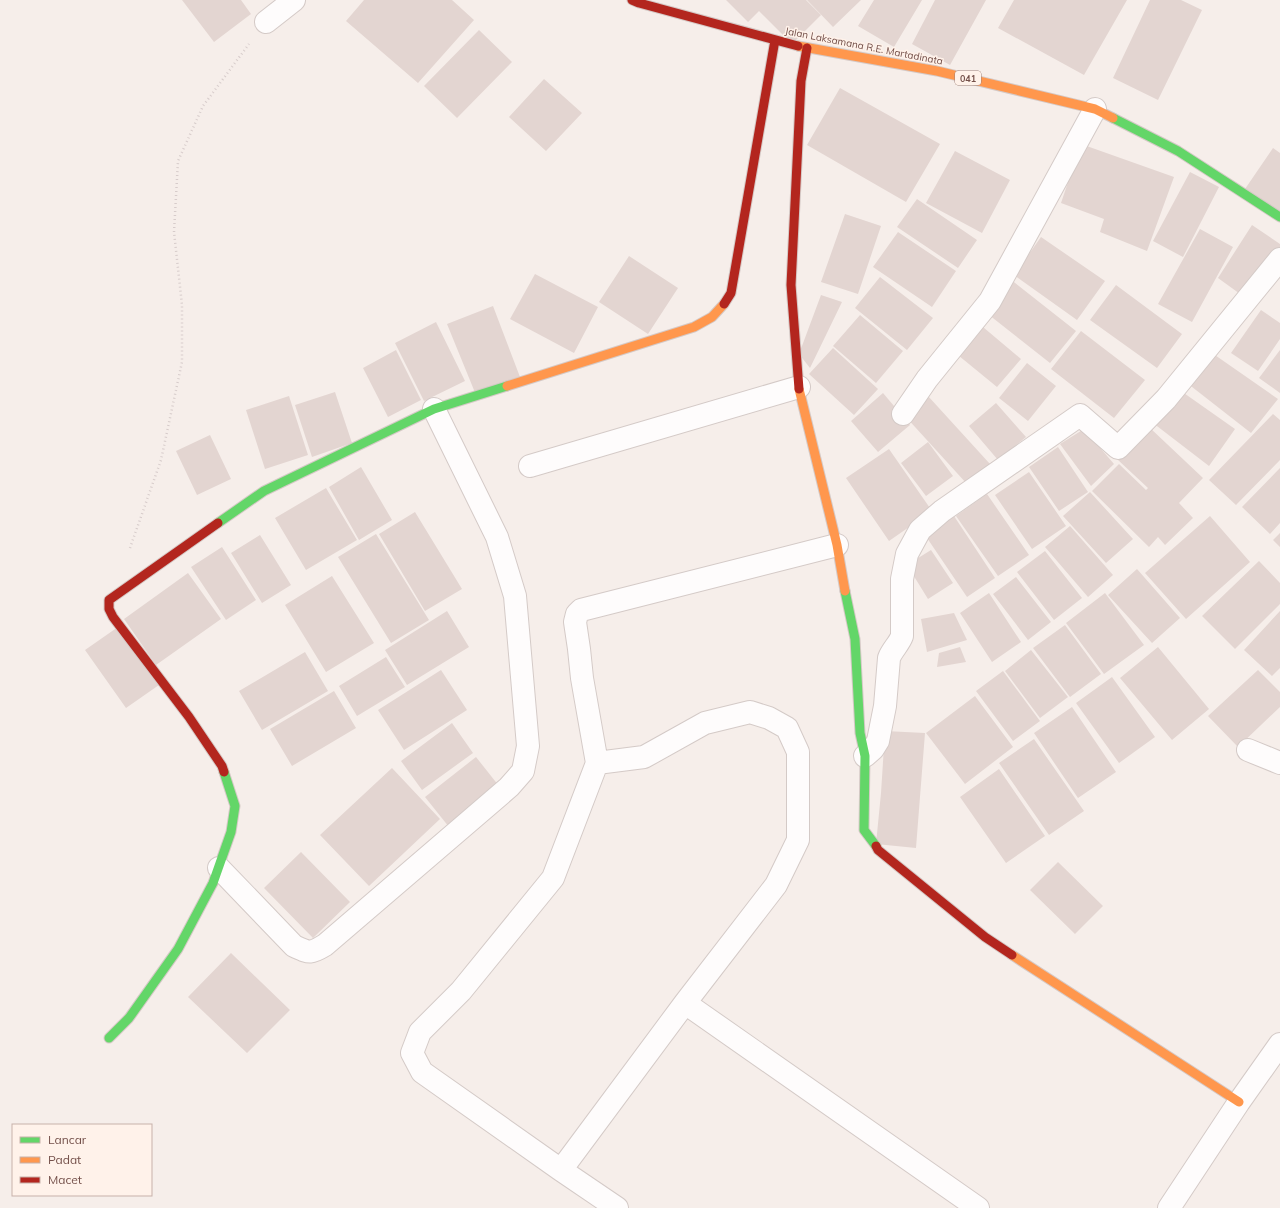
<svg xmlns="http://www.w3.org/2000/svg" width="1280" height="1208" font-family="Mulish,sans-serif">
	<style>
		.building { fill: #e3d5d1 }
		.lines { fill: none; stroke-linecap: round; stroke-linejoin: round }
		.street-casing { stroke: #d4cac7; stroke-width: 24 }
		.fast-casing { stroke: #d5c9c6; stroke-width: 11 }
		.slow-casing { stroke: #d5c9c6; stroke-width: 11 }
		.jam-casing { stroke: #d5c9c6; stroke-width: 11 }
		.path { stroke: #d7cccb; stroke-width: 2.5; stroke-dasharray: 1 3; stroke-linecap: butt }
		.street { stroke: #fefcfc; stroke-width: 22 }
		.fast { stroke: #63d668; stroke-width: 9 }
		.slow { stroke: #ff974d; stroke-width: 9 }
		.jam { stroke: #b3261e; stroke-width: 9 }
		.labels { text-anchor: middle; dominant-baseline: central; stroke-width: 3; stroke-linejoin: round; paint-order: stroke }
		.shield { fill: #fff2ea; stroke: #9e817a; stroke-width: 1 }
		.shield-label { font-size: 9px; font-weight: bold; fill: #74504a }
		.street-label { font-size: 10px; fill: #74504a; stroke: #fff2ea }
	</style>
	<rect width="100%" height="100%" fill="#f6eeea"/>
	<path class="building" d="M 182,0 L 241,0 L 251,14 L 214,42 Z
		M 364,0 L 452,0 L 474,20 L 418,83 L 346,21 Z
		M 726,0 L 806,0 L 821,15 L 792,44 L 759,11 L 748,22 Z
		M 807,0 L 861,0 L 833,27 Z
		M 874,0 L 922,0 L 894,47 L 858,26 Z
		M 935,0 L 986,0 L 950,65 L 912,44 Z
		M 1014,0 L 1127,0 L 1084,75 L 998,28 Z
		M 1150,0 L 1181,0 L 1202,10 L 1158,100 L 1113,78 Z
		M 479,30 L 512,62 L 457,118 L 424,86 Z
		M 544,79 L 582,113 L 546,151 L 509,117 Z
		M 840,88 L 940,144 L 906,202 L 807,145 Z
		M 1081,144 L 1174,177 L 1147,251 L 1100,232 L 1104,219 L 1061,203 Z
		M 1273,148 L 1280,153 L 1280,213 L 1245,189 Z
		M 955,151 L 1010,180 L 982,233 L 926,203 Z
		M 1190,172 L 1219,187 L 1183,257 L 1153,241 Z
		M 917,199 L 977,240 L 958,268 L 897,227 Z
		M 845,214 L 881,226 L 858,294 L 821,282 Z
		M 1252,225 L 1280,244 L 1280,250 L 1247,299 L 1218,278 Z
		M 1200,229 L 1233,247 L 1192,322 L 1158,304 Z
		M 898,232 L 956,271 L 932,307 L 873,267 Z
		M 1041,237 L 1105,281 L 1077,320 L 1014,275 Z
		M 629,256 L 678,288 L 648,334 L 599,302 Z
		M 535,274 L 598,307 L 574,353 L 510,319 Z
		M 880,277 L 933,318 L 907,350 L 855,308 Z
		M 1010,279 L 1076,331 L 1050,363 L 984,311 Z
		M 1116,285 L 1182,334 L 1157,368 L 1090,320 Z
		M 821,295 L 842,302 L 810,368 L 799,354 Z
		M 493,306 L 520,377 L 476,395 L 447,324 Z
		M 1261,310 L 1280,323 L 1280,339 L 1258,371 L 1231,353 Z
		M 860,315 L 903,351 L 876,383 L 833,346 Z
		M 436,322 L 465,381 L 424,401 L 395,343 Z
		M 977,322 L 1021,359 L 997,387 L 953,351 Z
		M 1081,331 L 1145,380 L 1114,418 L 1051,369 Z
		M 833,348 L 878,389 L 854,415 L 809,374 Z
		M 396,350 L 421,400 L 388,417 L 363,368 Z
		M 1280,350 L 1280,393 L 1259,378 Z
		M 1212,353 L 1278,399 L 1251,433 L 1187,383 Z
		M 1027,363 L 1056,386 L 1028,421 L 999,398 Z
		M 1181,391 L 1235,429 L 1209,466 L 1153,423 Z
		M 335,392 L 352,443 L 312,457 L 295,405 Z
		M 883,393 L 910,425 L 878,452 L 851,421 Z
		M 289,396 L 308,455 L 265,469 L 246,410 Z
		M 928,396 L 990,464 L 967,484 L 905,416 Z
		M 996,403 L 1026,437 L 998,460 L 969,426 Z
		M 1273,414 L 1280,420 L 1280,460 L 1236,505 L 1209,480 Z
		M 1149,427 L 1203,478 L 1179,503 L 1193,518 L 1165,545 L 1158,537 L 1149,547 L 1092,491 L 1119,464 L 1146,490 L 1148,488 L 1118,460 Z
		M 1084,429 L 1114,464 L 1091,486 L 1060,444 Z
		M 210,435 L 231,479 L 197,495 L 176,451 Z
		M 928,442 L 953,476 L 926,496 L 901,463 Z
		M 1058,447 L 1088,492 L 1059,511 L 1029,467 Z
		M 889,449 L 932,511 L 889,541 L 846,478 Z
		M 361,467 L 392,520 L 359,540 L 329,487 Z
		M 1280,468 L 1280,523 L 1270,534 L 1242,507 Z
		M 1029,472 L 1066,526 L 1032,549 L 995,495 Z
		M 326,488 L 357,540 L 306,570 L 275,518 Z
		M 1090,492 L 1133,539 L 1106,563 L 1063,516 Z
		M 987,494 L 1029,555 L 998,576 L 956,516 Z
		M 415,512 L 462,589 L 425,611 L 379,534 Z
		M 954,516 L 995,578 L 967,597 L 925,535 Z
		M 1210,516 L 1250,562 L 1186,619 L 1145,573 Z
		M 1070,526 L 1113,575 L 1088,597 L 1045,547 Z
		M 1280,533 L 1280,547 L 1273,540 Z
		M 376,534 L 429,620 L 391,643 L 338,557 Z
		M 260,535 L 291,585 L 262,603 L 231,553 Z
		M 222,547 L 256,600 L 226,620 L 191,567 Z
		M 931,550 L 953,583 L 928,599 L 907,565 Z
		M 1045,551 L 1082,598 L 1054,620 L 1017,572 Z
		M 1259,561 L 1280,583 L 1280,604 L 1235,649 L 1202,616 Z
		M 1137,569 L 1180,618 L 1152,643 L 1108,595 Z
		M 188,573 L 221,619 L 156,665 L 124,619 Z
		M 332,576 L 374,643 L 326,672 L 285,605 Z
		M 1016,577 L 1051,622 L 1028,640 L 993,594 Z
		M 989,593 L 1021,642 L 992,662 L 960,613 Z
		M 1105,593 L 1144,645 L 1104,674 L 1066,623 Z
		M 447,611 L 469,647 L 407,685 L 385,650 Z
		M 1280,611 L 1280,668 L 1272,676 L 1244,650 Z
		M 954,613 L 967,640 L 927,652 L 921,619 Z
		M 1065,625 L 1101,674 L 1070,697 L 1033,648 Z
		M 118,627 L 159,685 L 126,708 L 85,650 Z
		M 960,647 L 966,662 L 937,667 L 939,653 Z
		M 1158,647 L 1209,709 L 1172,740 L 1120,678 Z
		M 1031,650 L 1068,697 L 1040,718 L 1005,671 Z
		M 305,652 L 328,691 L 262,730 L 239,691 Z
		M 386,657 L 405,687 L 357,716 L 339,686 Z
		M 441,670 L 467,710 L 404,750 L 378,710 Z
		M 1258,670 L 1280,692 L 1280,707 L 1238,747 L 1208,716 Z
		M 1003,671 L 1040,721 L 1013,741 L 976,691 Z
		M 1112,677 L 1155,737 L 1119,763 L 1076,703 Z
		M 334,691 L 356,728 L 292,766 L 270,729 Z
		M 975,696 L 1013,747 L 965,784 L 926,733 Z
		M 1072,707 L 1116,772 L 1078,798 L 1034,733 Z
		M 452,723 L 473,753 L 422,790 L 401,761 Z
		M 885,731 L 925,733 L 916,848 L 876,844 L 881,793 Z
		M 1034,739 L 1084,811 L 1049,835 L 999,763 Z
		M 476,757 L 499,786 L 449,827 L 425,797 Z
		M 392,768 L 440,819 L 369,886 L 320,835 Z
		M 999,769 L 1045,836 L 1006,863 L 960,797 Z
		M 301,852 L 350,902 L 313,938 L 264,888 Z
		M 1058,862 L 1103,906 L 1075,934 L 1030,890 Z
		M 231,953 L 290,1010 L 247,1053 L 188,997 Z"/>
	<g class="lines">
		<g class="street-casing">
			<path id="street" d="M 266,22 L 294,0
				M 903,414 L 927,379 L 990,301 L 1095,109
				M 530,466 L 799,387
				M 1248,750 L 1280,763
				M 865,756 L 873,749 L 878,741 L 885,706 L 889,658 C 892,650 899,644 902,636 L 902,579 L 907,554 L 920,530 L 942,511 L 1080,415 L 1118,448 L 1166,399 L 1280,259
				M 219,868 L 294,946 C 310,953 310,954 325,945 L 509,787 L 523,771 L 528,746 L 515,596 L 497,537 L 434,409
				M 685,1003 L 978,1208
				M 561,1170 L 685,1003 L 776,885 L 798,840 L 798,752 L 787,728 L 769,718 L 750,712 L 705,723 L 644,757 L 597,763
				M 617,1208 L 561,1170 L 422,1072 L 412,1053 L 420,1032 L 461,991 L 553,878 L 597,763 L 582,678 L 579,649 L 575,622 L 577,614 L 581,610 L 585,609 L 837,545
				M 1169,1208 L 1239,1102 L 1280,1044"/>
		</g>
		<g class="fast-casing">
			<path id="fast" d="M 1113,118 L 1178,151 L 1280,217
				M 218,523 L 264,491 L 434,409 L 507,386
				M 845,591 L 855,639 L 860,733 L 865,756 L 864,830 L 876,846
				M 109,1038 L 129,1018 L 178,949 L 213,883 L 231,832 L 235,806 L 224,772"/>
		</g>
		<g class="slow-casing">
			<path id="slow" d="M 798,46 L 937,71 L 1095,109 L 1113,118
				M 507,386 L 694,327 L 712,317 L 724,304
				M 799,389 L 837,545 L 845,591
				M 1012,955 L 1239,1102"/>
		</g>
		<g class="jam-casing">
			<path id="jam" d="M 632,0 L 639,3 L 798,46
				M 724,304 L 731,293 L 775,40
				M 799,389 L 791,285 L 801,81 L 807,48
				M 218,523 L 109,600 L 109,609 L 113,617 L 189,717 L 222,766 L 224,772
				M 876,846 L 878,850 L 985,937 L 1012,955"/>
		</g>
		<path class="path" d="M 130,548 L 161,460 L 182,362 L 182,305 L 174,232 L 178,161 L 203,106 L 249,44"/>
		<use href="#street" class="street"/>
		<use href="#fast" class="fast"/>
		<use href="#slow" class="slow"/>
		<use href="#jam" class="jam"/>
	</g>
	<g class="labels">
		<rect class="shield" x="955" y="71" width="26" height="14" rx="3"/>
		<g class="shield-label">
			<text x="968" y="78">041</text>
		</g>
		<g class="street-label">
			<text transform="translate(864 46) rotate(11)">Jalan Laksamana R.E. Martadinata</text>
		</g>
	</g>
	<rect x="12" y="1124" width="140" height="72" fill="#fff2ea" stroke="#c7b1aa"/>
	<rect x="20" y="1137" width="20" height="6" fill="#63d668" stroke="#c7b1aa"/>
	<text x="48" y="1144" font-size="12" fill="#74504a">Lancar</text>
	<rect x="20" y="1157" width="20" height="6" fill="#ff974d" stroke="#c7b1aa"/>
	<text x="48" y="1164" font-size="12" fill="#74504a">Padat</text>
	<rect x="20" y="1177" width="20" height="6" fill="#b3261e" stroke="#c7b1aa"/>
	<text x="48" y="1184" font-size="12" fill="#74504a">Macet</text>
</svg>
